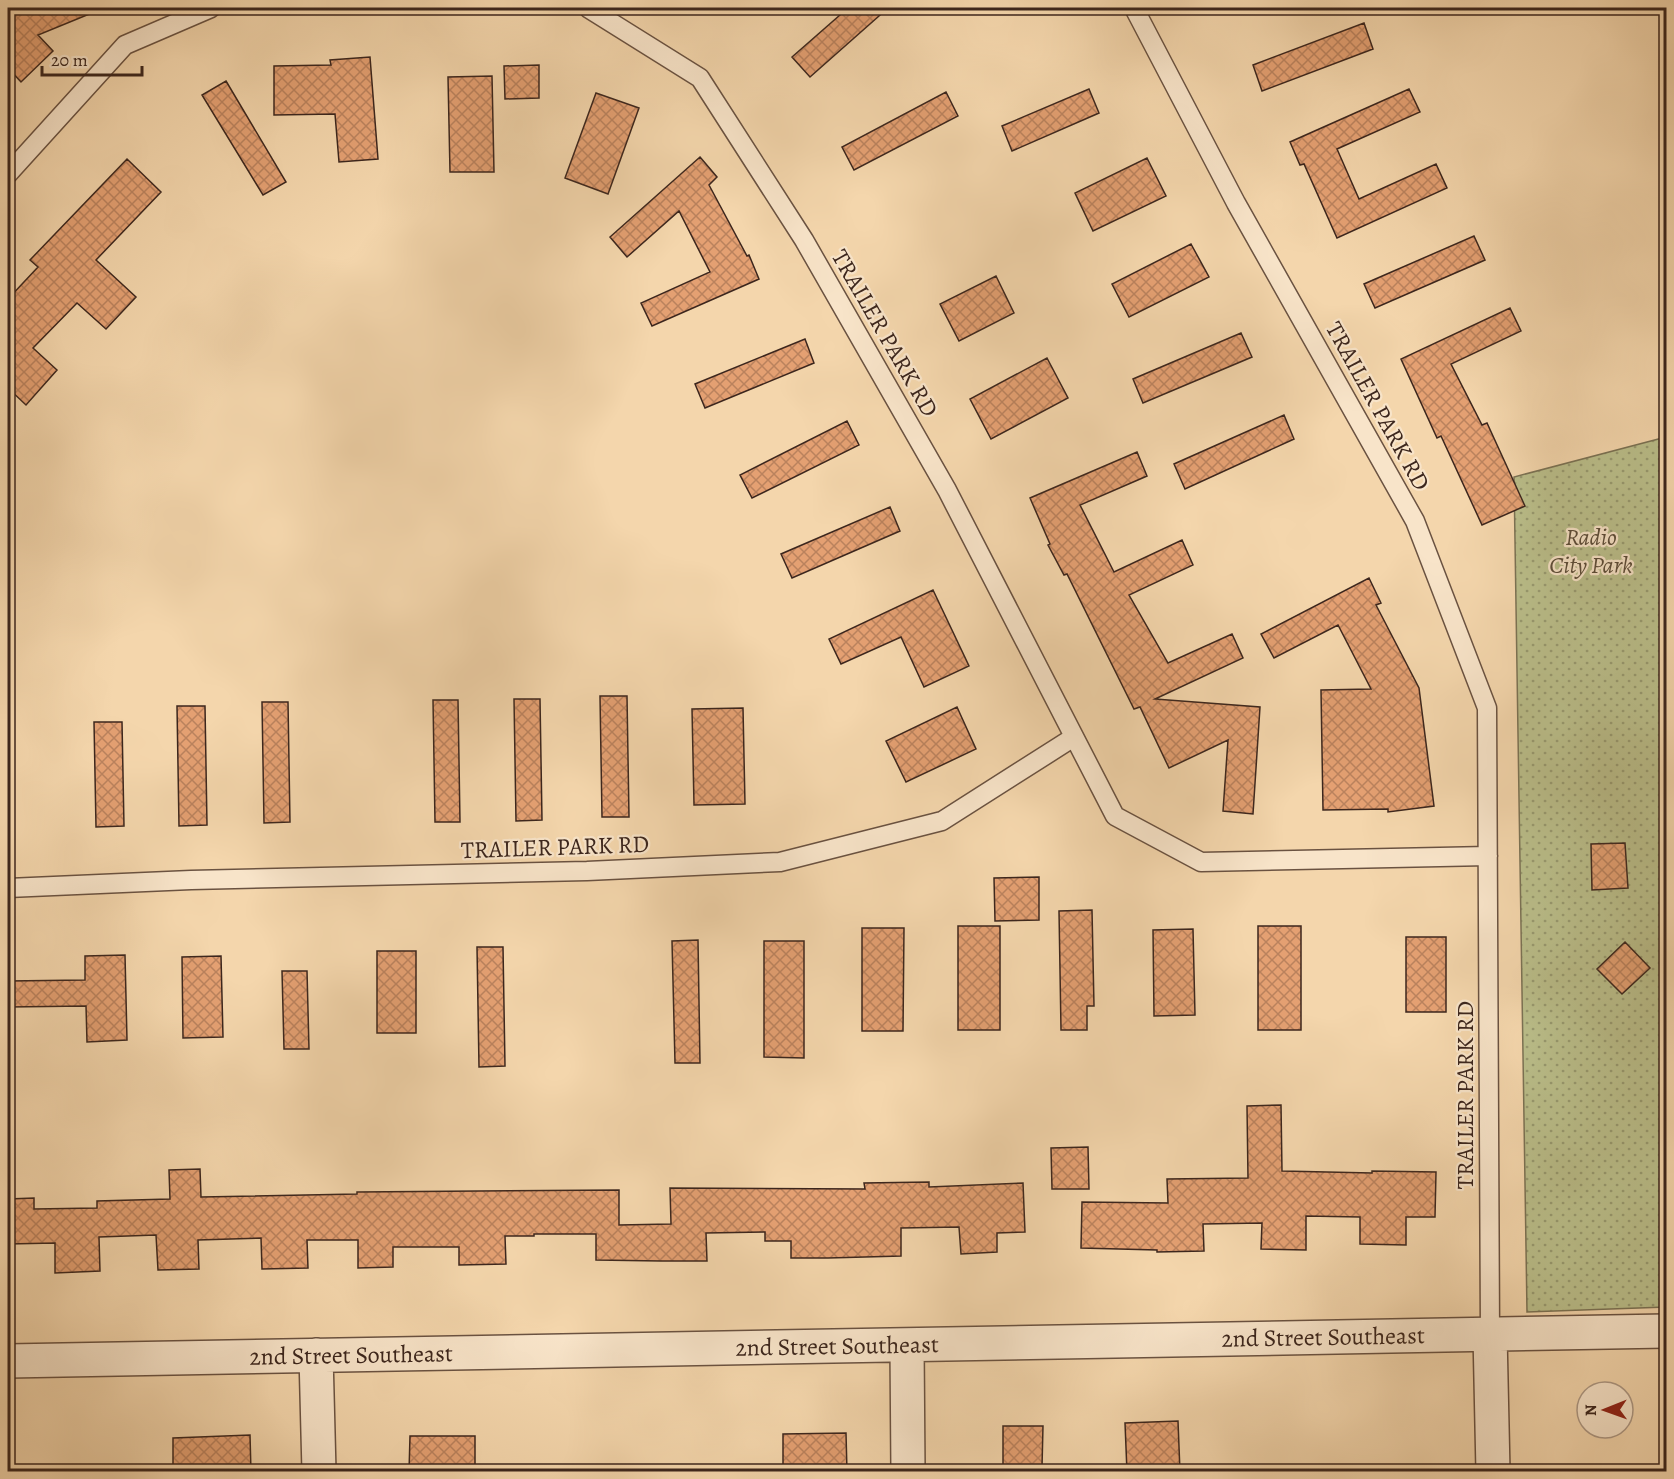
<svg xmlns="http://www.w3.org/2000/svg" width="1674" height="1479" font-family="Alegreya,serif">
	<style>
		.green { fill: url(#green-dots); stroke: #7b7254; stroke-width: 1.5 }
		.building { fill: url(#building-cross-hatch); stroke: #3c261d; stroke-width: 1.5 }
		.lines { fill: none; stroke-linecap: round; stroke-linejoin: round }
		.lane-casing { stroke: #6a5241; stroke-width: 21 }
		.street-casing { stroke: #6a5241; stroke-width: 36 }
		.lane { stroke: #f8e4c9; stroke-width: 18 }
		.street { stroke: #f8e4c9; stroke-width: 33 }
		.labels { text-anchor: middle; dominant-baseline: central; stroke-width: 4.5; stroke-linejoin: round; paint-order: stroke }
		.street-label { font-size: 24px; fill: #3c261d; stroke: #f8e4c9 }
		.park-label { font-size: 24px; font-style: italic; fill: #5c4c38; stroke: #f8e4c9 }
	</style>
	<defs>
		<pattern id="green-dots" width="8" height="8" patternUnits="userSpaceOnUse" patternTransform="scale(1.5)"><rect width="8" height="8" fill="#babe8a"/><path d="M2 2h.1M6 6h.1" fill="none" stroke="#989a70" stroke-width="1.8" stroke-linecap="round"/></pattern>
		<pattern id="building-cross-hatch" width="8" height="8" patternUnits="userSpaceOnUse" patternTransform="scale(1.5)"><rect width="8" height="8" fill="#e4a072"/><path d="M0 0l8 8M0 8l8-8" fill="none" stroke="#ba825d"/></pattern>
	</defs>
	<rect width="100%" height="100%" fill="#f4d6ac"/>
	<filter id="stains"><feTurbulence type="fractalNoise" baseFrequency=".00333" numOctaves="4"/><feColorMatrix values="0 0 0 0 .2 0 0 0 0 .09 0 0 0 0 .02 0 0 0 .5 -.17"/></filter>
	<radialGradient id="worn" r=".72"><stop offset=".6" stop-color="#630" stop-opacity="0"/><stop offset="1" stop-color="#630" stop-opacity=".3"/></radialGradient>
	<path class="green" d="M 1666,437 L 1666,1307 L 1527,1312 L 1514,477 Z"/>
	<path class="building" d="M 8,8 L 104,8 L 38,35 L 53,51 L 21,82 L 8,68 Z
		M 848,8 L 888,8 L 810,77 L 792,57 Z
		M 1364,23 L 1373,49 L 1262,91 L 1253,65 Z
		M 370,57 L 378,159 L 339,162 L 335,114 L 274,115 L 274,66 L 331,65 L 330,60 Z
		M 539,65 L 539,98 L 505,99 L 504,66 Z
		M 492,76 L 494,172 L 450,172 L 448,77 Z
		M 226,81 L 286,182 L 263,195 L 202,95 Z
		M 1089,89 L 1099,113 L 1012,151 L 1002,126 Z
		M 1409,89 L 1420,112 L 1337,149 L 1359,199 L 1436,164 L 1447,188 L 1337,238 L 1304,164 L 1300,165 L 1290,142 Z
		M 946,92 L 958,116 L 854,170 L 842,147 Z
		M 596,93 L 639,108 L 608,194 L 565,178 Z
		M 700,157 L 717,177 L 709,185 L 747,256 L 749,255 L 759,279 L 652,326 L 641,303 L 710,272 L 679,211 L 627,257 L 610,237 Z
		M 1147,158 L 1166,196 L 1093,231 L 1075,193 Z
		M 127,159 L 161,192 L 96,260 L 136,297 L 106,329 L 77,303 L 33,348 L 57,370 L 26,405 L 8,388 L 8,299 L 38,267 L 30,260 Z
		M 1474,236 L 1485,260 L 1375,308 L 1364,284 Z
		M 1191,244 L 1209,277 L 1129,317 L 1112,284 Z
		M 996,276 L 1014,313 L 959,341 L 940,304 Z
		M 1510,308 L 1521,331 L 1451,364 L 1482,425 L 1487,423 L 1525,506 L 1482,525 L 1441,436 L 1437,438 L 1401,359 Z
		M 1241,333 L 1252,357 L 1143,403 L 1133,379 Z
		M 805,339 L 814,363 L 705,408 L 695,384 Z
		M 1047,358 L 1068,398 L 991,439 L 970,399 Z
		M 1284,415 L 1294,439 L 1185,489 L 1174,464 Z
		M 847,421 L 859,445 L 752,498 L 740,475 Z
		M 1137,452 L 1147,476 L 1080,505 L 1114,572 L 1182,540 L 1193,565 L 1129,595 L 1168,663 L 1232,634 L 1243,658 L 1155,699 L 1260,707 L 1253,814 L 1223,811 L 1228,740 L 1169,768 L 1140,707 L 1134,709 L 1067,574 L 1064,575 L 1048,545 L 1050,544 L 1030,498 Z
		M 890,507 L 900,531 L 792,578 L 781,554 Z
		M 1369,578 L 1381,603 L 1376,605 L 1419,688 L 1434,806 L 1388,812 L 1388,809 L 1323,810 L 1321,690 L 1371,689 L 1338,625 L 1274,658 L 1261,634 Z
		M 933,590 L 969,666 L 924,687 L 901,637 L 841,664 L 829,639 Z
		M 600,696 L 627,696 L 629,817 L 602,817 Z
		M 514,699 L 540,699 L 542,820 L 516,821 Z
		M 433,700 L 458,700 L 460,822 L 435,822 Z
		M 262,702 L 288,702 L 290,822 L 264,823 Z
		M 177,706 L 205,706 L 207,825 L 179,826 Z
		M 957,707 L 976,749 L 906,782 L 886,741 Z
		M 743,708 L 745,804 L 694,805 L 692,709 Z
		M 94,722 L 122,722 L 124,826 L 96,827 Z
		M 1625,843 L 1628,888 L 1592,890 L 1591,844 Z
		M 1039,877 L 1039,920 L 995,921 L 994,878 Z
		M 1092,910 L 1094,1006 L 1087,1006 L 1087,1030 L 1061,1030 L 1059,911 Z
		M 958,926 L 1000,926 L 1000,1030 L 958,1030 Z
		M 1258,926 L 1301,926 L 1301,1030 L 1258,1030 Z
		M 862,928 L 904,928 L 903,1031 L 862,1031 Z
		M 1193,929 L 1195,1015 L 1154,1016 L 1153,930 Z
		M 1406,937 L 1446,937 L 1446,1012 L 1406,1012 Z
		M 698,940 L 700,1063 L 675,1063 L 672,941 Z
		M 764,941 L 804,941 L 804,1058 L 764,1057 Z
		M 1625,942 L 1650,968 L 1622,994 L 1597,969 Z
		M 477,947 L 503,947 L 505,1066 L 479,1067 Z
		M 377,951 L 416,951 L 416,1033 L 377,1033 Z
		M 125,955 L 127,1040 L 87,1042 L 86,1006 L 8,1007 L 8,981 L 85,980 L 85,956 Z
		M 221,956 L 223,1037 L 183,1038 L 182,957 Z
		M 282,971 L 307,971 L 309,1049 L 284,1049 Z
		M 1281,1105 L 1282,1171 L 1372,1173 L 1372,1171 L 1436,1172 L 1435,1217 L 1406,1217 L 1406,1245 L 1360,1244 L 1360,1217 L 1306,1216 L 1306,1250 L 1261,1249 L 1262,1223 L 1203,1224 L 1204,1251 L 1157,1252 L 1157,1250 L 1081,1248 L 1082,1202 L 1168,1203 L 1167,1179 L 1248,1178 L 1247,1106 Z
		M 1088,1147 L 1089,1189 L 1052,1189 L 1051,1148 Z
		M 200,1169 L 201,1197 L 357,1194 L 357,1192 L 619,1190 L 619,1225 L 671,1224 L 670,1188 L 865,1189 L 864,1183 L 929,1182 L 929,1187 L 1023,1183 L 1025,1232 L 997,1233 L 997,1252 L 961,1254 L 959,1227 L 901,1228 L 901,1256 L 828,1258 L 791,1258 L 791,1241 L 765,1241 L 765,1232 L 706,1233 L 707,1261 L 661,1261 L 596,1260 L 596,1234 L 534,1234 L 534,1236 L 505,1236 L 506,1264 L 459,1265 L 459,1247 L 393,1247 L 393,1267 L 358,1268 L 358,1240 L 307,1240 L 308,1268 L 262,1269 L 261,1238 L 198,1240 L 199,1269 L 158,1270 L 156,1235 L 99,1237 L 100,1271 L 55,1273 L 55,1243 L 8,1244 L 8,1199 L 34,1198 L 34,1209 L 97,1208 L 97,1201 L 170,1199 L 169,1170 Z
		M 1178,1421 L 1180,1472 L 1127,1472 L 1125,1423 Z
		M 1003,1426 L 1043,1426 L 1042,1467 L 1003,1467 Z
		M 846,1433 L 847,1472 L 783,1472 L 783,1434 Z
		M 250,1435 L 251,1472 L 173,1472 L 173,1438 Z
		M 410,1436 L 475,1436 L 475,1472 L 409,1472 Z"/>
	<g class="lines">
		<g class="lane-casing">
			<path id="lane" d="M 588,8 L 700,78 L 804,240 L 947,490 L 1115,816 L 1201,862 L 1488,856
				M 1134,8 L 1236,203 L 1415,521 L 1487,708 L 1490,1334
				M 8,174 L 125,45 L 211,8
				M 8,888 L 191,880 L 587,871 L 780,862 L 942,821 L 1074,737"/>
		</g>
		<g class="street-casing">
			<path id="street" d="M 1490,1334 L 1493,1472
				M 907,1345 L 908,1472
				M 316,1355 L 319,1472
				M 8,1361 L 1666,1331"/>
		</g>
		<use href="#lane" class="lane"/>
		<use href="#street" class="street"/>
	</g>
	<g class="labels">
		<g class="street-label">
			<text transform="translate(885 333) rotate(60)">TRAILER PARK RD</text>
			<text transform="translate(1378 406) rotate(61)">TRAILER PARK RD</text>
			<text transform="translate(555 847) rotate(-2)">TRAILER PARK RD</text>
			<text transform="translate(1465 1095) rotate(-90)">TRAILER PARK RD</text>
			<text transform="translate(1323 1337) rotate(-1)">2nd Street Southeast</text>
			<text transform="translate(837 1346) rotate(-1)">2nd Street Southeast</text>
			<text transform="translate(351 1355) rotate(-1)">2nd Street Southeast</text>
		</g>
		<g class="park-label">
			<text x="1591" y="537">Radio<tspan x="1591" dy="28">City Park</tspan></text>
		</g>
	</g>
	<rect width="1674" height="1479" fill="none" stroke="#f4d6ac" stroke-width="30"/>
	<rect x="9" y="9" width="1656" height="1461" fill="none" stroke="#3c261d" stroke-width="3"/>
	<rect x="15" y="15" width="1644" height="1449" fill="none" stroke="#3c261d" stroke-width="1.5"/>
	<g transform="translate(1605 1410) rotate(269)"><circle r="28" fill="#f8e4c9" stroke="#ad9884" stroke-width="1.5"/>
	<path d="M0-4.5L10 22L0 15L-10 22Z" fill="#8f2418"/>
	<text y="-9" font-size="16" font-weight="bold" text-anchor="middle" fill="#3c261d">N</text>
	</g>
	<path d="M42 66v9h100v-9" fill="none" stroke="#3c261d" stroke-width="3"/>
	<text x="51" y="66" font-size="18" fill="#3c261d" stroke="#f8e4c9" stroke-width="4.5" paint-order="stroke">20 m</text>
	<rect width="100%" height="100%" filter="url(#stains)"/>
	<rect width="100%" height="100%" fill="url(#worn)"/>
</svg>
